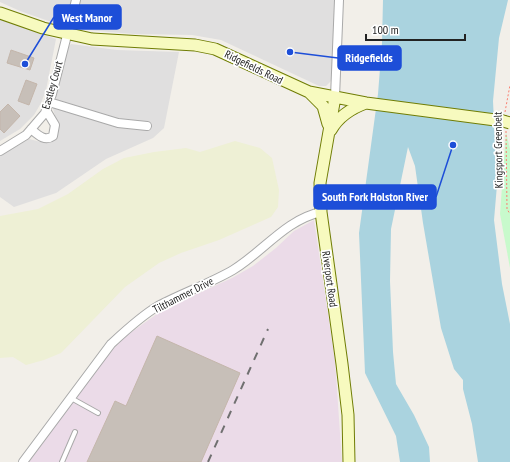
<svg xmlns="http://www.w3.org/2000/svg" width="510" height="462" font-family="'PT Sans Narrow',sans-serif">
	<style>
		.residential { fill: #e0dfdf }
		.industrial { fill: #ebdbe8 }
		.farmland { fill: #eef0d5 }
		.park { fill: #c8facc }
		.water { fill: #aad3df }
		.building { fill: #c7bfb8; stroke: #c4b6ab }
		.lines { fill: none; stroke-linecap: round; stroke-linejoin: round }
		.lane-casing { stroke: #a9a9a9; stroke-width: 6 }
		.street-casing { stroke: #a9a9a9; stroke-width: 10 }
		.secondary-casing { stroke: #707d05; stroke-width: 13 }
		.path { stroke: #fa8072; stroke-width: 1; stroke-dasharray: 2 2; stroke-linecap: butt }
		.lane { stroke: #fff; stroke-width: 4 }
		.street { stroke: #fff; stroke-width: 8 }
		.secondary { stroke: #f7fabf; stroke-width: 11 }
		.rail { stroke: #707070; stroke-width: 2; stroke-dasharray: 8 8; stroke-linecap: butt }
		.secondary-bridge-casing { stroke: #707d05; stroke-width: 13; stroke-linecap: butt }
		.secondary-bridge { stroke: #f7fabf; stroke-width: 11 }
		.labels { text-anchor: middle; dominant-baseline: central; stroke-width: 3.5; stroke-linejoin: round; paint-order: stroke }
		.street-label { font-size: 11px; fill: #222; stroke: #fff }
		.leader { fill: none; stroke: #1d4ed8; stroke-width: 1.5 }
		.callout-dot { fill: #1d4ed8; stroke: #fff; stroke-width: 1.5 }
		.callout { fill: #1d4ed8; stroke: #1d4ed8; stroke-width: 1.5 }
		.callout-label { font-size: 12px; text-anchor: middle; font-weight: bold; fill: #fff }
	</style>
	<rect width="100%" height="100%" fill="#f2efe9"/>
	<path class="residential" d="M 0,0 L 336,0 L 332,80 L 326,86 L 319,86 L 221,40 L 192,35 L 134,34 L 86,30 L 57,24 L 20,11 L 0,2 Z
		M 0,19 L 56,39 L 46,90 L 41,103 L 34,115 L 20,129 L 0,141 Z
		M 71,44 L 117,50 L 179,52 L 164,128 L 153,138 L 106,159 L 56,193 L 14,207 L 0,197 L 0,156 L 29,139 L 41,142 L 59,128 L 53,109 L 68,47 Z"/>
	<path class="industrial" d="M 314,220 L 335,361 L 342,462 L 29,462 L 110,352 L 126,336 L 164,309 L 232,278 L 253,266 L 276,248 L 294,231 Z"/>
	<path class="farmland" d="M 235,141 L 260,148 L 272,158 L 279,190 L 278,207 L 271,217 L 219,240 L 181,253 L 159,263 L 125,287 L 61,353 L 44,360 L 26,365 L 13,357 L 0,358 L 0,216 L 38,209 L 68,194 L 103,169 L 124,158 L 154,152 L 186,148 L 200,152 Z"/>
	<path class="park" d="M 506,132 L 510,149 L 510,268 L 500,214 Z"/>
	<path class="water" d="M 383,0 L 508,0 L 499,38 L 493,101 L 497,185 L 494,220 L 502,284 L 510,324 L 510,462 L 478,462 L 472,424 L 463,389 L 463,380 L 454,369 L 441,328 L 423,223 L 415,166 L 408,147 L 391,229 L 390,281 L 393,352 L 396,384 L 414,415 L 429,447 L 430,462 L 400,462 L 396,436 L 365,373 L 359,233 L 378,94 L 382,43 Z"/>
	<path class="building" d="M 11,50 L 34,58 L 30,70 L 7,63 Z
		M 26,80 L 37,84 L 29,105 L 18,101 Z
		M 8,104 L 20,116 L 4,133 L 0,129 L 0,112 Z
		M 157,336 L 240,373 L 201,462 L 87,462 L 115,401 L 126,406 Z"/>
	<g class="lines">
		<g class="lane-casing">
			<path id="lane" d="M 71,398 L 98,413
				M 62,462 L 75,432"/>
		</g>
		<g class="street-casing">
			<path id="street" d="M 335,97 L 339,0
				M 49,102 L 118,123 L 147,126
				M 31,129 C 38,135 45,142 53,136 L 55,125 L 46,110
				M 0,151 L 26,135 L 45,113 L 52,94 L 76,0
				M 23,462 L 111,344 C 125,331 141,316 158,306 C 182,293 209,284 233,270 C 263,252 285,220 321,212"/>
		</g>
		<g class="secondary-casing">
			<path id="secondary" d="M 0,13 L 43,28 L 92,39 L 195,45 L 215,49 L 309,92 L 366,103 L 503,121
				M 309,92 L 323,106 L 328,124
				M 335,97 L 320,183 L 321,212 L 342,364 L 348,415 L 349,462
				M 331,130 C 339,116 352,108 366,103"/>
		</g>
		<path class="path" d="M 505,112 L 510,85
			M 506,131 L 507,209 L 510,214"/>
		<use href="#lane" class="lane"/>
		<use href="#street" class="street"/>
		<use href="#secondary" class="secondary"/>
		<path class="rail" d="M 208,462 L 268,329"/>
		<g class="secondary-bridge-casing">
			<path id="secondary-bridge" d="M 503,121 L 510,123"/>
		</g>
		<use href="#secondary-bridge" class="secondary-bridge"/>
	</g>
	<g class="labels">
		<g class="street-label">
			<text transform="translate(254 67) rotate(26)">Ridgefields Road</text>
			<text transform="translate(52 85) rotate(-74)">Eastley Court</text>
			<text transform="translate(498 150) rotate(-91)">Kingsport Greenbelt</text>
			<text transform="translate(330 279) rotate(82)">Riverport Road</text>
			<text transform="translate(183 295) rotate(-27)">Tilthammer Drive</text>
		</g>
	</g>
	<path class="leader" d="M25 64L54 17M290 52L338 58M453 145L436 197"/>
	<g class="callout-dot">
		<circle cx="25" cy="64" r="4"/>
		<circle cx="290" cy="52" r="4"/>
		<circle cx="453" cy="145" r="4"/>
	</g>
	<g class="callout">
		<rect x="54" y="5" width="67" height="24" rx="4"/>
		<rect x="338" y="46" width="63" height="24" rx="4"/>
		<rect x="314" y="185" width="122" height="24" rx="4"/>
	</g>
	<g class="callout-label">
		<text x="87" y="22">West Manor</text>
		<text x="369" y="62">Ridgefields</text>
		<text x="375" y="201">South Fork Holston River</text>
	</g>
	<path d="M366 34v6h99v-6" fill="none" stroke="#222222" stroke-width="2"/>
	<text x="372" y="34" font-size="12" fill="#222222" stroke="#ffffff" stroke-width="3" paint-order="stroke">100 m</text>
</svg>
